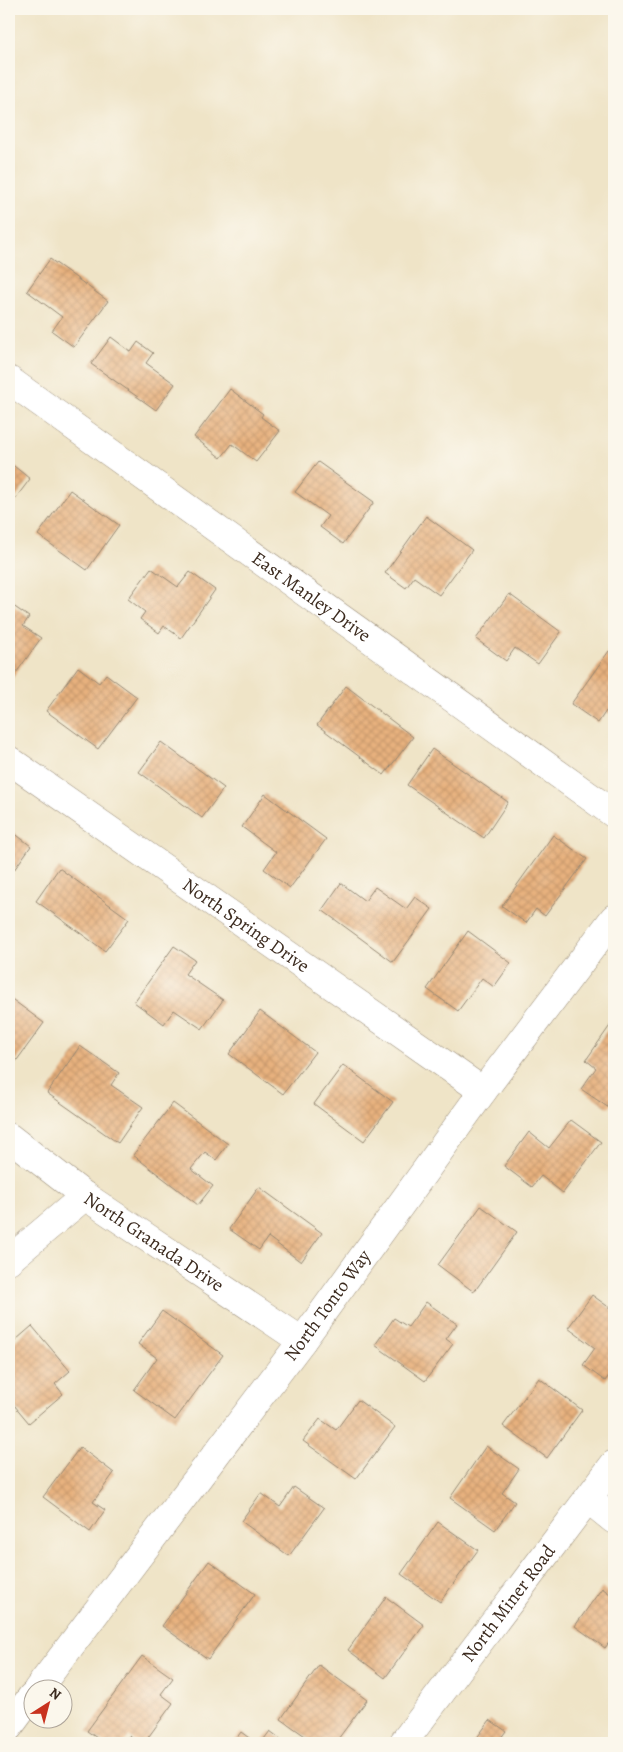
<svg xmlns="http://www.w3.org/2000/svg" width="623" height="1752" font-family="Alegreya,serif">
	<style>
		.building { fill: url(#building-cross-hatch) }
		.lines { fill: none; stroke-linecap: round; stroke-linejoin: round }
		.minor-casing { stroke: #958772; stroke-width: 29 }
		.minor { stroke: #fff; stroke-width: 28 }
		.labels { text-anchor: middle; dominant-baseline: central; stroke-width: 4; stroke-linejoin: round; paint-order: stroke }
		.street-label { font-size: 19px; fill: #3b2a1e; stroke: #fbf7ec }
	</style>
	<defs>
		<pattern id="building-cross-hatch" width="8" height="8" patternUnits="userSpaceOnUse" patternTransform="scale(1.25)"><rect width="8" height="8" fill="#e7b17e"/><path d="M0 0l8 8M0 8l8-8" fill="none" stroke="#c7986c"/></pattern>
	</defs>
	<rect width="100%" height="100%" fill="#fbf7ec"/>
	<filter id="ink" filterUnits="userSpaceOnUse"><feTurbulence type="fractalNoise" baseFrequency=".02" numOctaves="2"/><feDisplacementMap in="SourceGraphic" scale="10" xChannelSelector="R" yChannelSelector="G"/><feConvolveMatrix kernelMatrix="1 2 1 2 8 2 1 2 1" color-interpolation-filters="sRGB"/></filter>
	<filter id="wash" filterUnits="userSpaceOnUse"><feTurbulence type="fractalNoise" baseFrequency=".0096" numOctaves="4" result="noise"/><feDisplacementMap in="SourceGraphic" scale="20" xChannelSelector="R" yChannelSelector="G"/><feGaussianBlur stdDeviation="1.12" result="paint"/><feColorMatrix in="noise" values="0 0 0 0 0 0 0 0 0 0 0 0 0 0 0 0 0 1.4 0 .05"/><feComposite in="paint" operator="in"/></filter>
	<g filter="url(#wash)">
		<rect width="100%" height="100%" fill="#efe4c7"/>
		<g id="blocks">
			<path class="building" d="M 50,259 L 108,301 L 74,347 L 52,331 L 62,317 L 27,291 Z
				M 111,337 L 131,352 L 138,342 L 153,353 L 146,363 L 175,384 L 156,410 L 91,364 Z
				M 230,389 L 263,414 L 261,417 L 280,431 L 256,462 L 232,444 L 221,458 L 194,437 Z
				M 9,462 L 30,479 L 9,507 Z
				M 318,462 L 374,502 L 343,544 L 320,527 L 328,516 L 295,492 Z
				M 70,490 L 119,525 L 87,570 L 38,535 Z
				M 426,516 L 472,550 L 439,595 L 414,577 L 406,588 L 385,573 Z
				M 151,568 L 178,587 L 190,572 L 215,590 L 181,638 L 164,626 L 159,633 L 140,619 L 145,612 L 128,599 Z
				M 509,594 L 561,632 L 538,664 L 515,648 L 506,661 L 476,639 Z
				M 9,603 L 29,617 L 23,626 L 41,638 L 9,683 Z
				M 609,651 L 614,655 L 614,717 L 606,711 L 598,723 L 571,704 Z
				M 78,667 L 99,683 L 106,674 L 137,697 L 98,749 L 46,711 Z
				M 346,686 L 413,737 L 384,775 L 317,725 Z
				M 161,742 L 224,788 L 202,818 L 139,772 Z
				M 432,749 L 508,802 L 484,838 L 407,785 Z
				M 265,794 L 326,839 L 290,888 L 264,869 L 276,852 L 242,827 Z
				M 9,829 L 31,846 L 9,877 Z
				M 553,835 L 587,859 L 545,916 L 536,909 L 526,923 L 502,906 Z
				M 59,868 L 129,919 L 105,951 L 36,901 Z
				M 341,883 L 365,901 L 375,887 L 406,909 L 415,897 L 432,909 L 393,962 L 322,910 Z
				M 468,931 L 511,963 L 494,987 L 482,978 L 458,1011 L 427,989 Z
				M 174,946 L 195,960 L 185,974 L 223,1000 L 202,1029 L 174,1010 L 164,1024 L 134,1002 Z
				M 9,997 L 44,1023 L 9,1071 Z
				M 260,1011 L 315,1052 L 283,1094 L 229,1054 Z
				M 614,1020 L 614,1101 L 609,1108 L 581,1089 L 596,1068 L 586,1060 Z
				M 80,1046 L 119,1073 L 111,1085 L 143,1107 L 118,1143 L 47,1093 Z
				M 343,1065 L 393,1102 L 364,1141 L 314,1104 Z
				M 173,1103 L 228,1144 L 216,1160 L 205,1152 L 191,1169 L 213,1186 L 198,1205 L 133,1155 Z
				M 571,1120 L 601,1142 L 563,1193 L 541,1176 L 532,1187 L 504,1166 L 529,1132 L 549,1148 Z
				M 259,1187 L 322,1233 L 301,1262 L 268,1237 L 259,1250 L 229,1229 Z
				M 481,1206 L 517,1232 L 474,1292 L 438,1265 Z
				M 592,1295 L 614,1311 L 614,1369 L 605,1381 L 583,1365 L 595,1348 L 568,1328 Z
				M 426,1302 L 457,1324 L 446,1339 L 453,1344 L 425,1381 L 375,1345 L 394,1318 L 408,1327 Z
				M 162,1311 L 223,1355 L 175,1420 L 134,1390 L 157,1358 L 138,1344 Z
				M 32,1326 L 70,1371 L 55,1384 L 63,1394 L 29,1423 L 9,1399 L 9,1346 Z
				M 539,1378 L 582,1410 L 547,1458 L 503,1426 Z
				M 358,1400 L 395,1427 L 356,1479 L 303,1441 L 320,1419 L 336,1430 Z
				M 486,1446 L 519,1469 L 502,1493 L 515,1502 L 495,1530 L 450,1498 Z
				M 80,1447 L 114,1473 L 93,1502 L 105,1510 L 90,1532 L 43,1497 Z
				M 294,1487 L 324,1508 L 289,1556 L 241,1521 L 261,1493 L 280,1507 Z
				M 438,1522 L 478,1550 L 440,1602 L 401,1574 Z
				M 209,1561 L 255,1594 L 208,1659 L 162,1626 Z
				M 602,1588 L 614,1597 L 614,1636 L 605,1648 L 575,1626 Z
				M 386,1597 L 424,1625 L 385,1678 L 348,1650 Z
				M 142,1656 L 173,1678 L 161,1694 L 173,1703 L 144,1743 L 139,1743 L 129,1736 L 124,1743 L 104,1743 L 87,1731 Z
				M 319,1665 L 367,1700 L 335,1743 L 315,1743 L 281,1719 Z
				M 490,1720 L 506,1731 L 500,1739 L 505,1743 L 473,1743 Z
				M 270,1731 L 286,1743 L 261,1743 Z
				M 241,1732 L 256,1743 L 233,1743 Z"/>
		</g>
	</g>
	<g filter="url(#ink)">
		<use href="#blocks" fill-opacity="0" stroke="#958772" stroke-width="1"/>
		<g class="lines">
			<g class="minor-casing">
				<g id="minor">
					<path id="s1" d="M 9,380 L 614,814"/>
					<path id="s2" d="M 9,760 L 483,1091"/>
					<path id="s3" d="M 9,1137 L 85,1196 L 302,1341"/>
					<path d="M 9,1260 L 85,1196"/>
					<path d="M 588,1499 L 614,1520"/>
					<path id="s4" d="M 37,1690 L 302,1341 L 483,1091 L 614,918"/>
					<path d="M 9,1727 L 32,1696"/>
					<path id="s5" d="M 403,1743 L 614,1464"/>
				</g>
			</g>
			<use href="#minor" class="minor"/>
		</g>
	</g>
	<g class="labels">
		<g class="street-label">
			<text stroke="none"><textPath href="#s1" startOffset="372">East Manley Drive</textPath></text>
			<text stroke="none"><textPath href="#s2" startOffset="289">North Spring Drive</textPath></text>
			<text stroke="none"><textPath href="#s3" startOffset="179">North Granada Drive</textPath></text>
			<text stroke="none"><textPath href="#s4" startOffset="482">North Tonto Way</textPath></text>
			<text stroke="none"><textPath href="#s5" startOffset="175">North Miner Road</textPath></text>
		</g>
	</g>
	<rect width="623" height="1752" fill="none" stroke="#fbf7ec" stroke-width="30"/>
	<g transform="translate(48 1704) rotate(36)"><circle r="24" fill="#fbf7ec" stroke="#aea59a"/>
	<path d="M0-4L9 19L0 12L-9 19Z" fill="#c8321e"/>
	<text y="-8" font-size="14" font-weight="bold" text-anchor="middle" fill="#3b2a1e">N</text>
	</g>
</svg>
